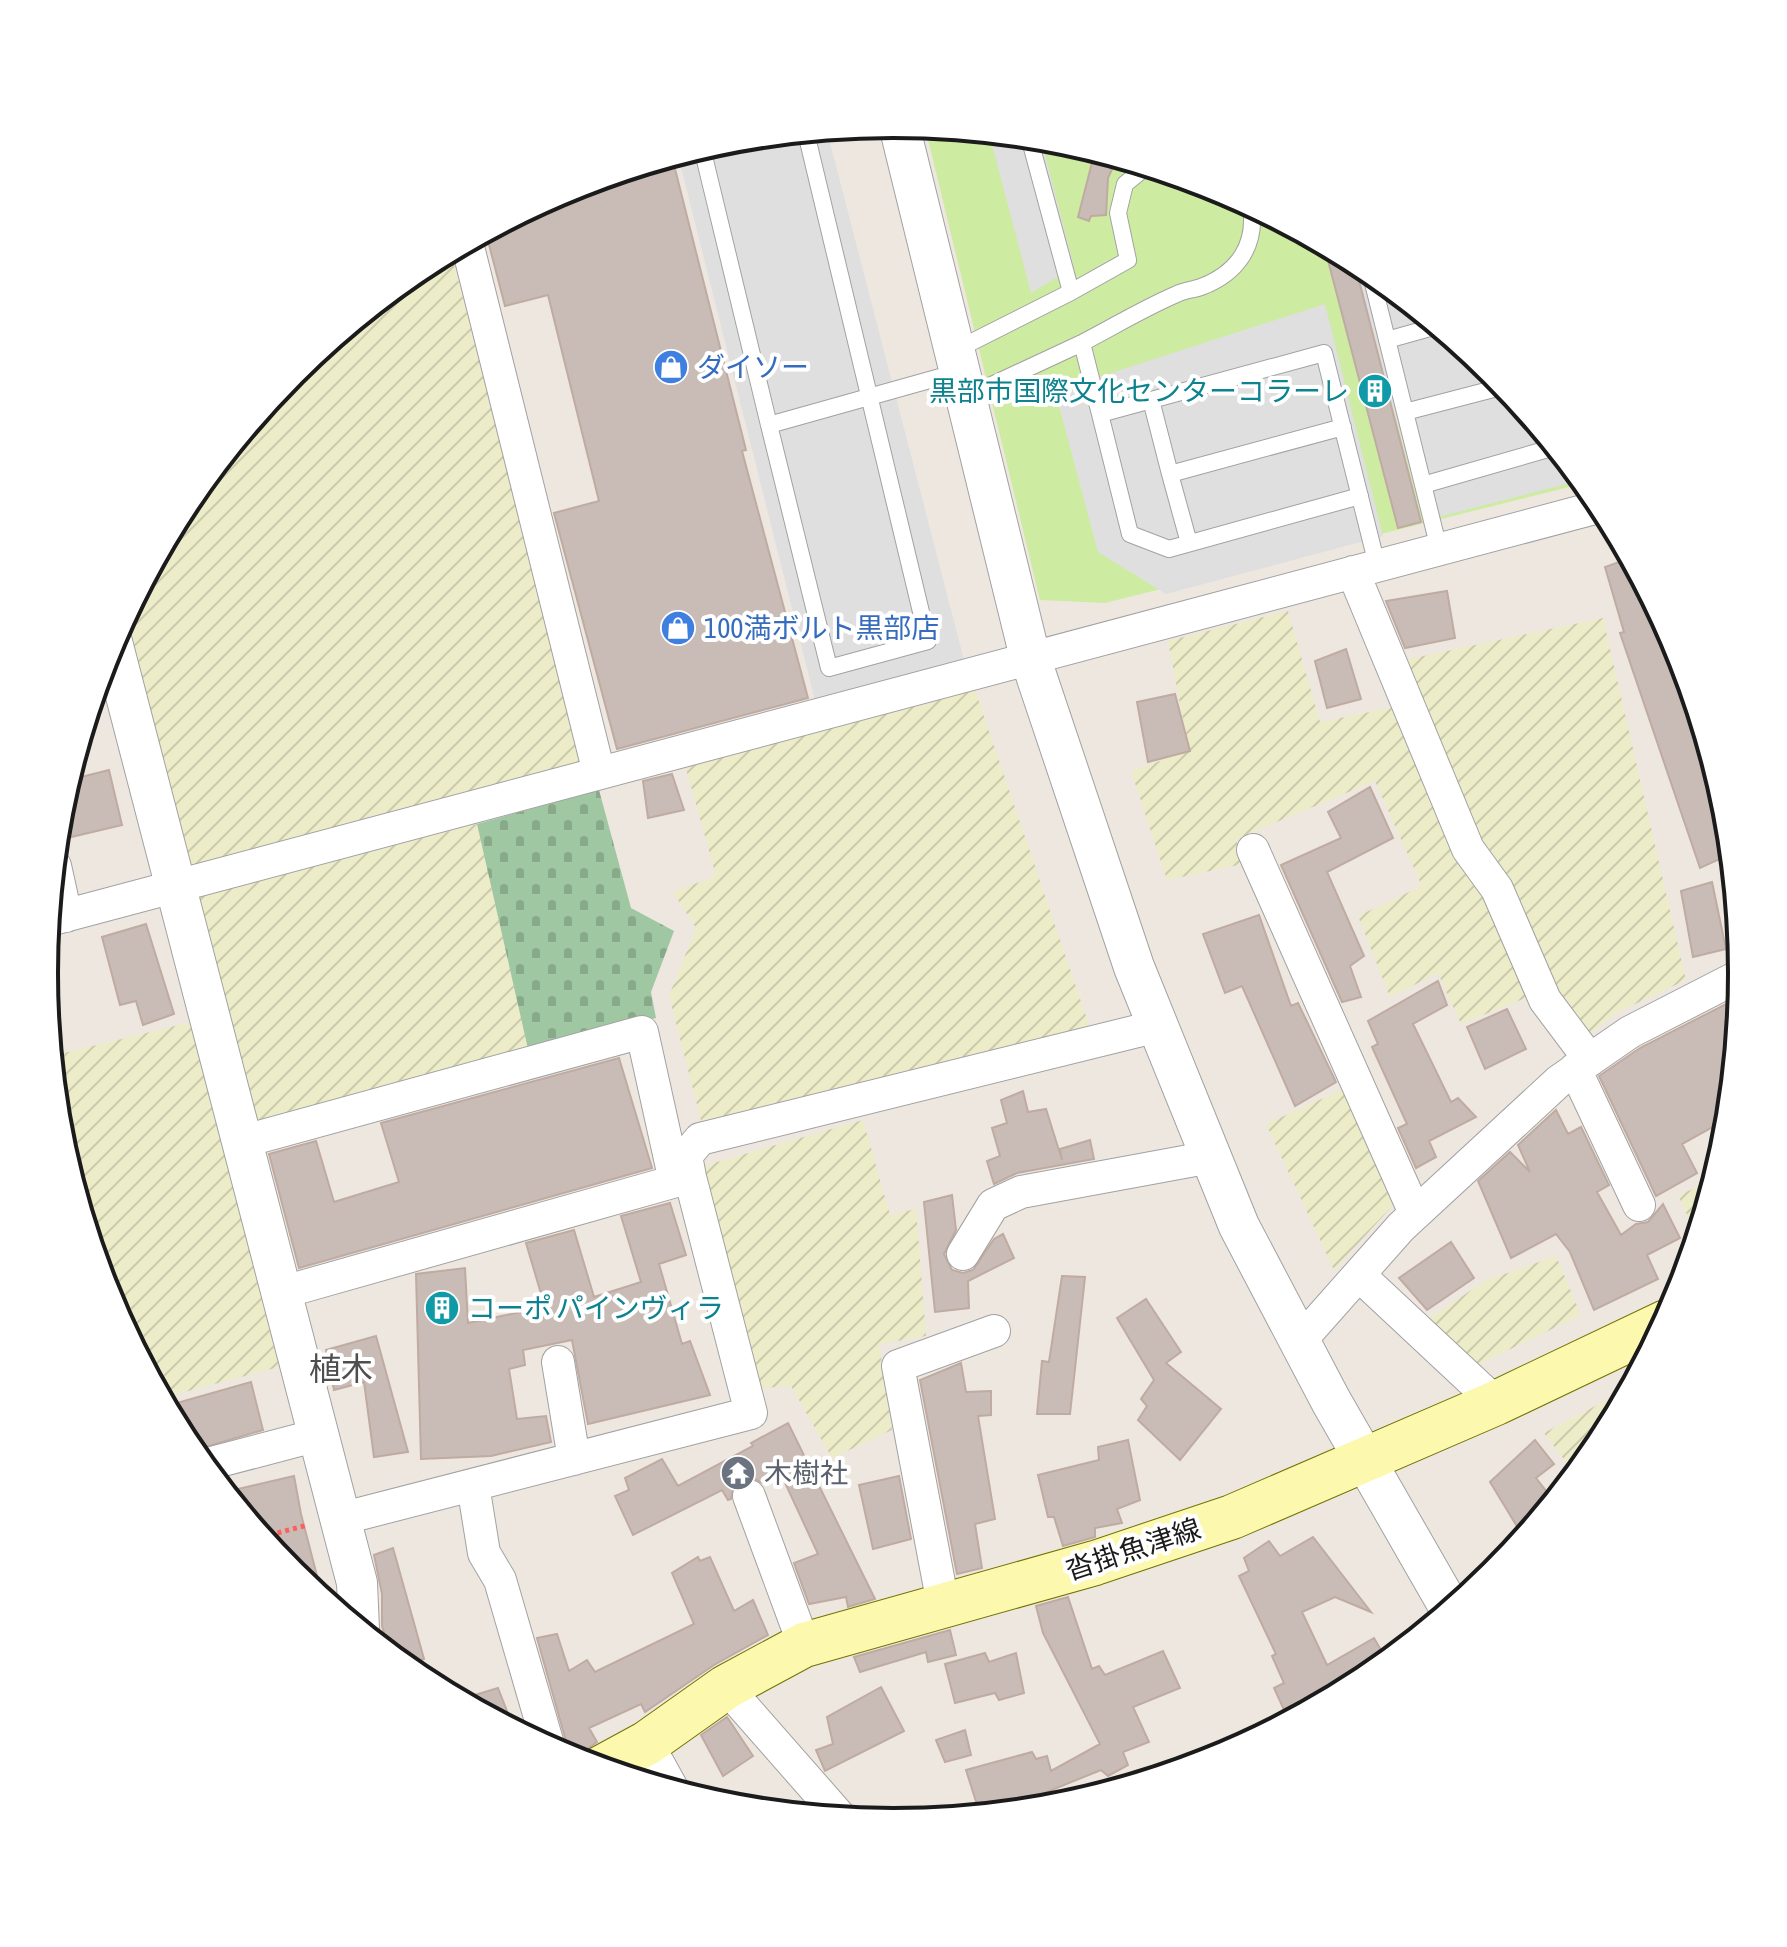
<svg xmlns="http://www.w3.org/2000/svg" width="1787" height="1947" font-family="'Asap Condensed','Noto Sans JP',sans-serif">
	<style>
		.farmland { fill: url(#farmland-furrows) }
		.grass { fill: #cdeba1 }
		.cemetery { fill: url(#cemetery-stones) }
		.parking { fill: #dfdfdf }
		.building { fill: #c9bcb6; stroke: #bfaba1; stroke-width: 2 }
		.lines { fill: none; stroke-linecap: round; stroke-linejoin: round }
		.service-casing { stroke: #a2a2a2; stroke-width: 18 }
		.minor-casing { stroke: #a2a2a2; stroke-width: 34 }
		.tertiary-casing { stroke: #a2a2a2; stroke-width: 42 }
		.secondary-casing { stroke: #727300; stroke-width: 46 }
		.path { stroke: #ff5e5e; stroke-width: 5; stroke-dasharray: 4 4; stroke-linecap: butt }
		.service { stroke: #fff; stroke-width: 16 }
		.minor { stroke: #fff; stroke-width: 32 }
		.tertiary { stroke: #fff; stroke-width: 40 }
		.secondary { stroke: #fcf8ae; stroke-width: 44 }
		.labels { text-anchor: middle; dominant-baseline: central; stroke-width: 8; stroke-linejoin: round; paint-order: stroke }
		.shop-label { font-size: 28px; fill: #366cbe; stroke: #fff; text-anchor: start }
		.culture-label { font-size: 28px; fill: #0d838f; stroke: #fff; text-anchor: end }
		.worship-label { font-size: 28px; fill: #5b616d; stroke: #fff; text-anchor: start }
		.street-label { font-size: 28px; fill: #1b1b1b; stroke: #fff }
		.quarter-label { font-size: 32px; fill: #4e4e4e; stroke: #fff }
		.rim { fill: none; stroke: #1b1b1b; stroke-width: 4 }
	</style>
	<defs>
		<pattern id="farmland-furrows" width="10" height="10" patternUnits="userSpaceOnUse" patternTransform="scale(2)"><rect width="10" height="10" fill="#edecc9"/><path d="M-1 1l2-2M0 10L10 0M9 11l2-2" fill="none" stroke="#cbcaac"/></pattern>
		<pattern id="cemetery-stones" width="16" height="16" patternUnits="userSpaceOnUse" patternTransform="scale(2)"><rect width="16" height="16" fill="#9fc7a1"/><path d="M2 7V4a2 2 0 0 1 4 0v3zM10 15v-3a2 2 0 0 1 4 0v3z" fill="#88aa8a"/></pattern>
	</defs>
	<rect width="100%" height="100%" fill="#ede7df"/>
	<path class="farmland" d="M 451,252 L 582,763 L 190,866 L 126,616 L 187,501 L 293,373 L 422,267 Z
		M 1288,611 L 1320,722 L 1395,707 L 1533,995 L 1461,1024 L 1438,973 L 1390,997 L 1358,916 L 1422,886 L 1375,781 L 1236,839 L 1243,864 L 1167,880 L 1131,771 L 1189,751 L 1168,641 Z
		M 1603,618 L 1686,980 L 1618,1012 L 1588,1035 L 1552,991 L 1509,878 L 1478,843 L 1405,660 Z
		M 974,687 L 1090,1028 L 703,1128 L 669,996 L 696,928 L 673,892 L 716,876 L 685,765 Z
		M 477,824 L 528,1049 L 255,1122 L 197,896 Z
		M 191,1022 L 279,1367 L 162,1398 L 108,1298 L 60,1139 L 52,1056 Z
		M 1346,1088 L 1396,1202 L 1334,1270 L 1266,1124 Z
		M 863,1120 L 890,1215 L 916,1209 L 926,1336 L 879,1344 L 892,1430 L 832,1458 L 791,1386 L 761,1388 L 700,1167 Z
		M 1714,1181 L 1697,1237 L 1678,1195 Z
		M 1556,1256 L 1581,1315 L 1473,1367 L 1425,1321 L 1485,1281 Z
		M 1630,1388 L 1600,1446 L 1576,1475 L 1544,1433 Z"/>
	<path class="grass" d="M 925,127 L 1060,140 L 1219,189 L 1366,267 L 1495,373 L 1585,483 L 1105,603 L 1040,600 Z"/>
	<path class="cemetery" d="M 599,790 L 631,908 L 674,931 L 651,992 L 656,1018 L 528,1049 L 477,824 Z"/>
	<path class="parking" d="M 827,131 L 965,664 L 816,704 L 678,155 L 728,140 Z
		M 989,133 L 1041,139 L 1074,267 L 1031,293 Z
		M 1354,261 L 1495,373 L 1582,480 L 1423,521 Z
		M 1325,304 L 1383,536 L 1166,594 L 1098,552 L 1055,391 Z"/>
	<path class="building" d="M 1095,151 L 1117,158 L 1108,178 L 1106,215 L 1091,216 L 1089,221 L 1078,217 Z
		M 672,157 L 746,450 L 742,451 L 808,698 L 617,749 L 554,513 L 599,501 L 548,295 L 505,306 L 486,233 L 569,188 Z
		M 1324,245 L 1354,261 L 1421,522 L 1398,528 Z
		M 1630,558 L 1678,649 L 1727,808 L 1731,854 L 1700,868 L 1620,633 L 1624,632 L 1605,567 Z
		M 1447,591 L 1455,638 L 1405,648 L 1386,601 Z
		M 1346,649 L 1361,699 L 1327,708 L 1315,661 Z
		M 1175,694 L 1190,751 L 1148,762 L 1137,702 Z
		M 109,770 L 122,825 L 63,839 L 59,820 L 69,780 Z
		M 672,774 L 684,810 L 648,818 L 643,781 Z
		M 1370,787 L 1393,838 L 1327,872 L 1364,956 L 1350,966 L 1361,997 L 1342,1002 L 1281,865 L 1341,838 L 1328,812 Z
		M 1712,882 L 1726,949 L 1693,957 L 1681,891 Z
		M 1259,915 L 1291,1006 L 1298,1003 L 1336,1082 L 1295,1106 L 1242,986 L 1225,993 L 1203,934 Z
		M 146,924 L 174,1014 L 143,1025 L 136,1001 L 120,1005 L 102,937 Z
		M 1438,981 L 1447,1005 L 1413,1024 L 1451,1102 L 1458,1098 L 1476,1117 L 1429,1141 L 1436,1157 L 1416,1168 L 1398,1128 L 1407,1124 L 1372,1047 L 1378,1044 L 1368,1021 Z
		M 1734,1000 L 1739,1011 L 1729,1118 L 1682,1144 L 1697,1173 L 1656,1196 L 1599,1076 L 1640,1048 Z
		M 1507,1009 L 1526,1049 L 1485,1069 L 1467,1027 Z
		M 619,1058 L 652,1168 L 299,1268 L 269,1154 L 316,1141 L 334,1202 L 399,1182 L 381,1123 Z
		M 1023,1091 L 1028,1112 L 1046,1109 L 1062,1160 L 1060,1149 L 1090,1140 L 1094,1159 L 1017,1173 L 994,1184 L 987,1161 L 1000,1156 L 992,1128 L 1007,1123 L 1001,1100 Z
		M 1556,1110 L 1568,1134 L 1581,1127 L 1609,1185 L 1597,1192 L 1621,1235 L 1636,1224 L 1648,1222 L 1663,1204 L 1680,1238 L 1647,1255 L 1658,1279 L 1594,1310 L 1570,1252 L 1556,1234 L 1511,1258 L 1478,1181 L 1510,1152 L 1530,1172 L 1518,1145 Z
		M 952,1195 L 956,1230 L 944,1254 L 952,1270 L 963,1273 L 973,1270 L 994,1239 L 1003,1234 L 1014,1258 L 968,1281 L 969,1308 L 935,1312 L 924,1202 Z
		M 670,1203 L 686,1255 L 659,1264 L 682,1344 L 690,1341 L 710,1395 L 588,1424 L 572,1340 L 523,1350 L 525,1365 L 509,1369 L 517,1419 L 546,1416 L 551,1442 L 491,1456 L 421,1459 L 416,1274 L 465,1268 L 468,1323 L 545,1307 L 526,1243 L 574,1230 L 594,1297 L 641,1282 L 621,1216 Z
		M 1451,1242 L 1474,1278 L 1427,1310 L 1399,1278 Z
		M 1062,1276 L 1085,1277 L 1070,1414 L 1037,1414 L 1042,1361 L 1049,1362 Z
		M 1146,1299 L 1181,1352 L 1166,1363 L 1221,1409 L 1180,1460 L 1138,1420 L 1147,1406 L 1141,1399 L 1154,1380 L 1117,1318 Z
		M 376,1336 L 408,1452 L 374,1457 L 364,1382 L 334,1390 L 326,1350 Z
		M 961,1363 L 966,1392 L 991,1391 L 991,1415 L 978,1416 L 995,1519 L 975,1524 L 982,1568 L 957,1574 L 920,1380 Z
		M 251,1382 L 263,1430 L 192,1451 L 166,1406 Z
		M 788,1423 L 875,1599 L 848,1607 L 846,1597 L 809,1604 L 794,1563 L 818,1554 L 781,1474 L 762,1483 L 753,1478 L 742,1479 L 734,1485 L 731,1499 L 728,1500 L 722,1490 L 633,1535 L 615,1496 L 629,1490 L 625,1478 L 662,1459 L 678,1486 L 753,1446 L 751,1443 Z
		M 1128,1440 L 1140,1500 L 1117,1509 L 1122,1523 L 1095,1528 L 1095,1537 L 1063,1546 L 1054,1517 L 1048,1517 L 1038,1475 L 1099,1460 L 1098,1447 Z
		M 1535,1440 L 1554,1464 L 1536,1478 L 1554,1501 L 1524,1538 L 1490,1482 Z
		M 294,1476 L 301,1514 L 323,1599 L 292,1574 L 225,1492 Z
		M 899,1476 L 911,1539 L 873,1549 L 859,1485 Z
		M 1313,1537 L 1371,1612 L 1335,1597 L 1302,1612 L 1327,1665 L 1374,1638 L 1388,1662 L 1353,1681 L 1350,1676 L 1285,1712 L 1274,1688 L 1284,1683 L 1272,1656 L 1276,1654 L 1239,1576 L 1249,1571 L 1244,1558 L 1269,1541 L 1280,1556 Z
		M 393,1548 L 424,1659 L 405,1666 L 391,1655 L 382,1626 L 382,1594 L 374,1555 Z
		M 698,1557 L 700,1561 L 710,1557 L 734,1611 L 753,1600 L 768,1635 L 714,1665 L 645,1712 L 641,1704 L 589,1728 L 597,1742 L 580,1754 L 578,1761 L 571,1759 L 537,1638 L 557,1634 L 569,1671 L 587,1660 L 595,1672 L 694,1624 L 672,1573 Z
		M 1068,1597 L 1092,1669 L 1099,1666 L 1105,1675 L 1163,1651 L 1180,1688 L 1133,1707 L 1149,1742 L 1123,1752 L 1128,1765 L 1108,1776 L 1101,1770 L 995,1813 L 980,1814 L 966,1770 L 1032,1752 L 1036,1759 L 1047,1756 L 1051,1771 L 1100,1744 L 1043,1633 L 1036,1606 Z
		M 950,1630 L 956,1655 L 928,1662 L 926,1652 L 860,1672 L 854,1657 Z
		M 985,1653 L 989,1662 L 1016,1653 L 1024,1693 L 999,1700 L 995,1693 L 955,1703 L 945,1664 Z
		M 881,1687 L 904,1731 L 825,1771 L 816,1750 L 833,1744 L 827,1717 Z
		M 498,1688 L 514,1729 L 479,1710 L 475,1695 Z
		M 727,1717 L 753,1756 L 723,1776 L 701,1735 Z
		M 965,1730 L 971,1755 L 945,1762 L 936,1740 Z"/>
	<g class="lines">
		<g class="service-casing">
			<path id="service" d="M 806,133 L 928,641 L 829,668 L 769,425 L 958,372
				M 702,148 L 769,425
				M 1370,271 L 1439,549
				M 1071,292 L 1128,260 L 1118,213 L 1125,184 L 1146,167
				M 1387,340 L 1437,326
				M 1082,343 C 1113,327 1144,308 1177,294 C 1184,290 1193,290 1201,287 C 1238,273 1257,245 1251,206
				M 956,350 L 1071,292 L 1029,137
				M 966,397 L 1082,343 L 1100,414
				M 1151,400 L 1170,474
				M 1405,412 L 1505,386
				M 1423,485 L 1555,447
				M 1360,496 L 1169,549 L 1130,534 L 1100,414 L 1324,353 L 1377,565
				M 1189,543 L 1170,474 L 1343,427"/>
		</g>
		<g class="minor-casing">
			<path id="minor" d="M 467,243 L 599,773
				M 1353,572 L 1468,849 L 1497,889 L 1545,1000 L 1590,1060
				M 1253,850 L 1415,1213
				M 55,866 L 66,916
				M 49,920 L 1602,506
				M 1575,1069 L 1639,1205
				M 241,1142 L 642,1032 L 675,1181
				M 963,1254 L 993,1205 L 1021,1192 L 1211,1157
				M 1359,1275 L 1496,1403
				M 280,1293 L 690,1177
				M 1299,1342 L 1401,1227 L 1559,1081 L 1630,1032 L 1743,974
				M 558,1362 L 574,1459
				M 204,1465 L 318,1435
				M 473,1485 L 484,1553 L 500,1580 L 549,1748
				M 749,1496 L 804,1645
				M 340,1519 L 751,1413 L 690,1177 L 686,1156 L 700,1139 L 1158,1026
				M 943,1604 L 898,1366 L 994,1331
				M 726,1687 L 841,1818
				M 647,1743 L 673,1790"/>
		</g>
		<g class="tertiary-casing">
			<path id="tertiary" d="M 899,125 L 1030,657 L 1134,967 L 1239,1226 L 1331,1401 L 1451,1610
				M 112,642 L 357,1583 L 359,1629"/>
		</g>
		<g class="secondary-casing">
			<path id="secondary" d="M 601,1768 L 647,1743 L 726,1687 L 804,1645 L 1095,1563 L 1232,1517 L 1496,1403 L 1666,1322"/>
		</g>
		<path class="path" d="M 262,1537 L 308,1525"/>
		<use href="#service" class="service"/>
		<use href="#minor" class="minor"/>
		<use href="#tertiary" class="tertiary"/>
		<use href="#secondary" class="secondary"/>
	</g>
	<defs>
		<g id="shop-disc" transform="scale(1.8)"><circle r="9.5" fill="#3f7fe0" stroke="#fff"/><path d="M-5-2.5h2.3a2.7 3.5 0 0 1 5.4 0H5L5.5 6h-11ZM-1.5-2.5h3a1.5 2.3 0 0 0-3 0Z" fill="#fff"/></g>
		<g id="building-disc" transform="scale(1.8)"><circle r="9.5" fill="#0f9aa8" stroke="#fff"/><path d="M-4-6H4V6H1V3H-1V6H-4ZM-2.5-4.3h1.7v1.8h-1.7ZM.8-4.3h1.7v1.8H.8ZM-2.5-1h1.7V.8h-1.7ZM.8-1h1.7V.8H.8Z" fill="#fff"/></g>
		<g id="temple-disc" transform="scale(1.8)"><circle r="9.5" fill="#6b7280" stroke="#fff"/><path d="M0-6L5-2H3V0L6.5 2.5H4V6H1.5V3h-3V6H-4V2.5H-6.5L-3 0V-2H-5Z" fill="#fff"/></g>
	</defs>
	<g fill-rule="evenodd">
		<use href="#shop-disc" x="671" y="367"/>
		<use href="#building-disc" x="1375" y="391"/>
		<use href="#shop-disc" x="678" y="628"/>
		<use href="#building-disc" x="442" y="1308"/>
		<use href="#temple-disc" x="738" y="1473"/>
	</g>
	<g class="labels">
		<g class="shop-label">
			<text x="697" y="367">ダイソー</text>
			<text x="704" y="628">100満ボルト黒部店</text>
		</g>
		<g class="culture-label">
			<text x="1349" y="391">黒部市国際文化センターコラーレ</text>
			<text x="468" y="1308" text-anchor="start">コーポ パインヴィラ</text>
		</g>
		<g class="worship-label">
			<text x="764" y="1473">木樹社</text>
		</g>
		<g class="street-label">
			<text transform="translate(1133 1549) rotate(-18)">沓掛魚津線</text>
		</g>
		<g class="quarter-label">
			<text x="341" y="1368">植木</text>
		</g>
	</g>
	<path d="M0 0H1787V1947H0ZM58 973a835 835 0 1 1 1670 0a835 835 0 1 1-1670 0Z" fill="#fff" fill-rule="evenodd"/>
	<path class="rim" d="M58 973a835 835 0 1 1 1670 0a835 835 0 1 1-1670 0Z"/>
</svg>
